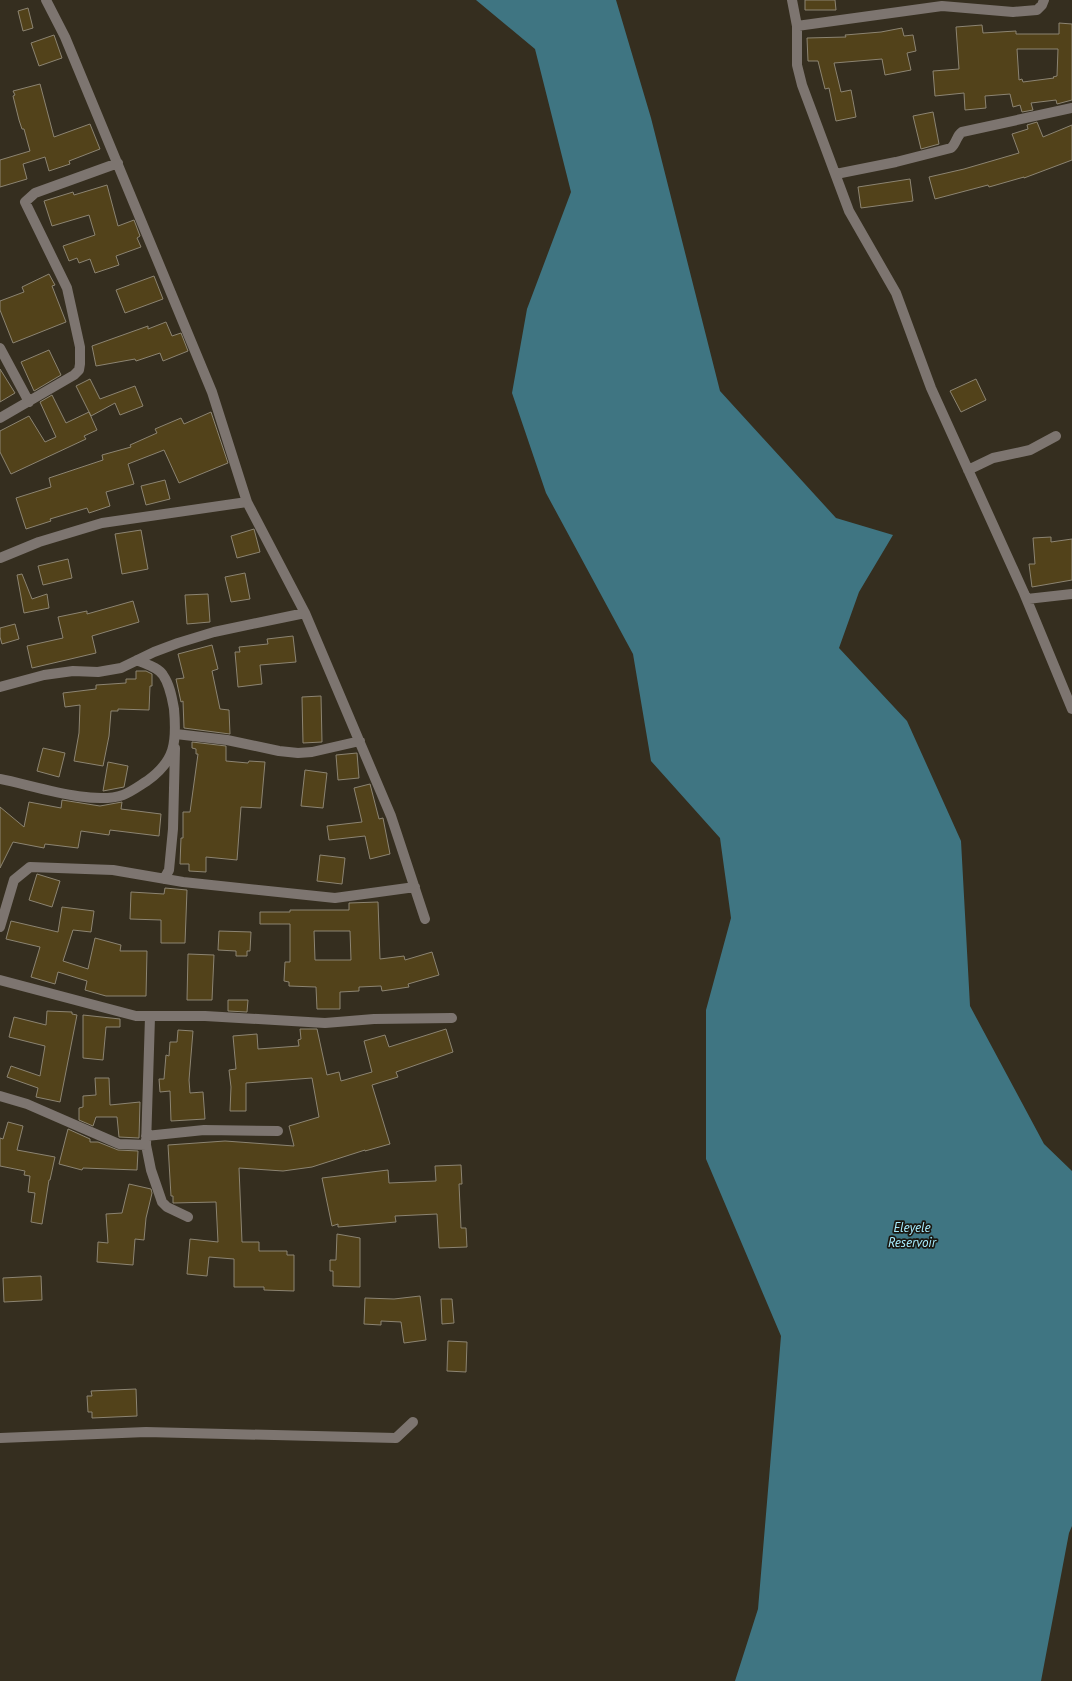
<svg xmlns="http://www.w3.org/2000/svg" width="1072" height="1681" font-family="'PT Sans',sans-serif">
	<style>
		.water { fill: #3f7582 }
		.building { fill: #52421a; stroke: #8c8472; fill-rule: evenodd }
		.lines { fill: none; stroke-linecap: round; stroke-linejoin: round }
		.minor { stroke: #7d7570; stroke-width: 10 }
		.labels { text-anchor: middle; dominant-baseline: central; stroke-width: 3.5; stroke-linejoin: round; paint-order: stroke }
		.water-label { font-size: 13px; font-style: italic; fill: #a8edff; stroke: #1a1710 }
	</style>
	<rect width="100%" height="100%" fill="#352e1f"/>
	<path class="water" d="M 476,0 L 616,0 L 651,118 L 720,391 L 836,518 L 893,535 L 859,592 L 839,648 L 907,721 L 961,841 L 970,1006 L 1044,1144 L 1072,1171 L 1072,1526 L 1069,1533 L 1041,1681 L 735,1681 L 758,1609 L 781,1336 L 706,1159 L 706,1010 L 731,918 L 720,838 L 651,761 L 633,654 L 546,493 L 512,393 L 527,309 L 571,192 L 535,49 Z"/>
	<path class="building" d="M 805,0 L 835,0 L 836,10 L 805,10 Z
		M 28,8 L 33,28 L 23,31 L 18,11 Z
		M 1059,23 L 1072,24 L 1072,100 L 1057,104 L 1056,100 L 1031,103 L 1033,110 L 1022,112 L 1020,105 L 1013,107 L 1010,94 L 985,96 L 986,108 L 965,110 L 964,93 L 935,96 L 933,71 L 959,69 L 956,27 L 982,25 L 983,33 L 1016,31 L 1016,34 L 1059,34 ZM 1017,49 L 1058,49 L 1057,76 L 1053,77 L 1054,78 L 1023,82 L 1022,79 L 1019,80 Z
		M 902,28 L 904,36 L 913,35 L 916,51 L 907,53 L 911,70 L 885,75 L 882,59 L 834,63 L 841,92 L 851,90 L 856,117 L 836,121 L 829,88 L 825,89 L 818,61 L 808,61 L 807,38 L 846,37 L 845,35 L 881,32 Z
		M 54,35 L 62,58 L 39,66 L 31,43 Z
		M 40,84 L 54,137 L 90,124 L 100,149 L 69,161 L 70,164 L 49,171 L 45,157 L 23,164 L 27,179 L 0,187 L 0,160 L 30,151 L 24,129 L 22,129 L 19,120 L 13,96 L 15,95 L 13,91 Z
		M 933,112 L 939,144 L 921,149 L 913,116 Z
		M 1037,122 L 1043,137 L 1072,125 L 1072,160 L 1024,178 L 1024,177 L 989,187 L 988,185 L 935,199 L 929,177 L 964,169 L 1019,153 L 1012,134 L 1028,129 L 1027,125 Z
		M 910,179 L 913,201 L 861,208 L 858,187 Z
		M 107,185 L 118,226 L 134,220 L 140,236 L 137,238 L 141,247 L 116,256 L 119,265 L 95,273 L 90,259 L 79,263 L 77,258 L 69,261 L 63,246 L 95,235 L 89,215 L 52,226 L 44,201 L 73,192 L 74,195 Z
		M 49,274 L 55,285 L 52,286 L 66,322 L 13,343 L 0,310 L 0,301 L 24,292 L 22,287 Z
		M 154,276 L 163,299 L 125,313 L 116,290 Z
		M 166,322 L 172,336 L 181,333 L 188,351 L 163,361 L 160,353 L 136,361 L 135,359 L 96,366 L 92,346 L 148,326 L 148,329 Z
		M 49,350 L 61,375 L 34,391 L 21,362 Z
		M 0,369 L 15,393 L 0,402 Z
		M 90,379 L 100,399 L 135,386 L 143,406 L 120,415 L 115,403 L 91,416 L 76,386 Z
		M 976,379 L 986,400 L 961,412 L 950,391 Z
		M 52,395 L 66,423 L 89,412 L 97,430 L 84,436 L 86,439 L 11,474 L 0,452 L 0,431 L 29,416 L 45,442 L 56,437 L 40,402 Z
		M 211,412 L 228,463 L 179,483 L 164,450 L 128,464 L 134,484 L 106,492 L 110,506 L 89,513 L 87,508 L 50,519 L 51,521 L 26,529 L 16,498 L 51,487 L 49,478 L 103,460 L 102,455 L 131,447 L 130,445 L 157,433 L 155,429 L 181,418 L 184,424 Z
		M 165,480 L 170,499 L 146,505 L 141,486 Z
		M 254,529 L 260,552 L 237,558 L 231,536 Z
		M 141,530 L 148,569 L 122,574 L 115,534 Z
		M 1051,537 L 1051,542 L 1072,539 L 1072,580 L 1032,587 L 1029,564 L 1035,564 L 1033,538 Z
		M 68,559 L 72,578 L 43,585 L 38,566 Z
		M 245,573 L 250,599 L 231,602 L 225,577 Z
		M 22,574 L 32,599 L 47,594 L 49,608 L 24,613 L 17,575 Z
		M 208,594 L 210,622 L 187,624 L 185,595 Z
		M 133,601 L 139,622 L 92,636 L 96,653 L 32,668 L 27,646 L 63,638 L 58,617 L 87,611 L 87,614 Z
		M 15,624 L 19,639 L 2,644 L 0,637 L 0,628 Z
		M 293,636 L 296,662 L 260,665 L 262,684 L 238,687 L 235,652 L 240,652 L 239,647 L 268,644 L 267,639 Z
		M 212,645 L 218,669 L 212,671 L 220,709 L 229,710 L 230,734 L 184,728 L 183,701 L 181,702 L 176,679 L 184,678 L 178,654 Z
		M 136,671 L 146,671 L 152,674 L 152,686 L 150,686 L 149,710 L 118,709 L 118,711 L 111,711 L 109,736 L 103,766 L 74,761 L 79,733 L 80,705 L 65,707 L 63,693 L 96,689 L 96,685 L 126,683 L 126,679 L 136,679 Z
		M 321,696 L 322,742 L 303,743 L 302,697 Z
		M 192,742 L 226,746 L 226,761 L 248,763 L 249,761 L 265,762 L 261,808 L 241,807 L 237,860 L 206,857 L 206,872 L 189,871 L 189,864 L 180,864 L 181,838 L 183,838 L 183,812 L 190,812 L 198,754 L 196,754 L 196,749 L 192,748 Z
		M 43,748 L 65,753 L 59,777 L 37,771 Z
		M 357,753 L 359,778 L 338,780 L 336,755 Z
		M 108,762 L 128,766 L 124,787 L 103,791 Z
		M 305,770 L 327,773 L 323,808 L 301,806 Z
		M 370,784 L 379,819 L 383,818 L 390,854 L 370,859 L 365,836 L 329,840 L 327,826 L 362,822 L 354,788 Z
		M 62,800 L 100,806 L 122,802 L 121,809 L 161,814 L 159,836 L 110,830 L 109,835 L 81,831 L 78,848 L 45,844 L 44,848 L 13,842 L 0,868 L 0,807 L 24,827 L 29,802 L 61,808 Z
		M 320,855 L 345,858 L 342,884 L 317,881 Z
		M 37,874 L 60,881 L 52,907 L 29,900 Z
		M 165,888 L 187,890 L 185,943 L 161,943 L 161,920 L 130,919 L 131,892 L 164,894 Z
		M 378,902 L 380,959 L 404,956 L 405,960 L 432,952 L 439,975 L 408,984 L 409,987 L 382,991 L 381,986 L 359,987 L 359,991 L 340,992 L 340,1009 L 317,1009 L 316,987 L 289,986 L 289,982 L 284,981 L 285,962 L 290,962 L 290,924 L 260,924 L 260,912 L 290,912 L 290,910 L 349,910 L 349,903 ZM 314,931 L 350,931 L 351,960 L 315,960 Z
		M 62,907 L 94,911 L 91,932 L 73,930 L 63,961 L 88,969 L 95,938 L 121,945 L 120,951 L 147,951 L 146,996 L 106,996 L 85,990 L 87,981 L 58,972 L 55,984 L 31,977 L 40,947 L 6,939 L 11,921 L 58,932 Z
		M 219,931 L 251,932 L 250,951 L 247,951 L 247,956 L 236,956 L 236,951 L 218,950 Z
		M 188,954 L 214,955 L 212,1000 L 187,1000 Z
		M 228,1000 L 248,1000 L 247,1012 L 228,1011 Z
		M 47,1011 L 72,1012 L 72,1014 L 77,1015 L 60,1102 L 36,1097 L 38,1088 L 7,1077 L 11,1066 L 40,1076 L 45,1046 L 9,1037 L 14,1017 L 46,1025 Z
		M 83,1015 L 120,1019 L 120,1027 L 106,1027 L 103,1060 L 83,1058 Z
		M 300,1029 L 317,1029 L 327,1075 L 339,1072 L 341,1081 L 372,1072 L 364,1041 L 385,1035 L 389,1047 L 446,1029 L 453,1052 L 396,1072 L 398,1077 L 372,1085 L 390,1144 L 365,1151 L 365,1150 L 312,1167 L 283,1171 L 239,1168 L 242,1242 L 259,1242 L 259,1251 L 287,1251 L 287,1255 L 294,1255 L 294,1291 L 264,1290 L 264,1287 L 234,1287 L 234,1259 L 209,1257 L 207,1276 L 187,1274 L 190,1239 L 218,1242 L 216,1202 L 173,1203 L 173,1196 L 171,1196 L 168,1145 L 225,1141 L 294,1146 L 289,1126 L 319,1117 L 312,1078 L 246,1083 L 246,1111 L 230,1111 L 231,1087 L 229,1070 L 236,1069 L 233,1036 L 257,1034 L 258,1049 L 299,1046 L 298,1040 L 301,1039 Z
		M 178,1030 L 193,1031 L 189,1080 L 190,1093 L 203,1092 L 205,1119 L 171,1121 L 170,1091 L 160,1092 L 159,1079 L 164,1079 L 166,1055 L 169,1056 L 170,1042 L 177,1042 Z
		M 95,1078 L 109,1078 L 110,1105 L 140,1102 L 139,1138 L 119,1137 L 117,1117 L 96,1117 L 93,1126 L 79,1120 L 79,1108 L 83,1107 L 83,1096 L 96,1095 Z
		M 8,1122 L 23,1126 L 17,1150 L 55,1157 L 50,1180 L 49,1180 L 42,1224 L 31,1222 L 35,1193 L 28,1192 L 30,1176 L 24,1175 L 25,1171 L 0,1166 L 0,1138 L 3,1139 Z
		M 68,1129 L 90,1139 L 90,1142 L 98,1142 L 118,1150 L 138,1151 L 137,1170 L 83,1168 L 82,1170 L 59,1164 Z
		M 461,1165 L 462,1184 L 459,1184 L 461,1228 L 466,1228 L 467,1247 L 439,1248 L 437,1214 L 395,1216 L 396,1222 L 338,1227 L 338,1224 L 332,1226 L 322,1178 L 388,1170 L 389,1183 L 436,1181 L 435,1166 Z
		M 129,1184 L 151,1189 L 152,1193 L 146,1218 L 144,1240 L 135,1239 L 133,1265 L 97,1262 L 98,1242 L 108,1243 L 106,1214 L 122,1213 Z
		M 337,1234 L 360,1238 L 360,1287 L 333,1286 L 333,1271 L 330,1271 L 330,1260 L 336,1260 Z
		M 41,1276 L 42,1300 L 4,1302 L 3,1278 Z
		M 420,1296 L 426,1340 L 404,1343 L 401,1322 L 381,1321 L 381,1325 L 364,1324 L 365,1298 L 394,1299 Z
		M 441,1299 L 452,1299 L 454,1323 L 442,1324 Z
		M 448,1341 L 467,1342 L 466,1372 L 447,1371 Z
		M 136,1389 L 137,1416 L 92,1418 L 92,1412 L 88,1412 L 87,1396 L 92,1396 L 91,1391 Z"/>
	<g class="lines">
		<path class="minor" d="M 46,0 L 65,37 L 212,392 L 247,502 L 305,613 L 391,816 L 425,919
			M 792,0 L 797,26 L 797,65 L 802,85 L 849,211 L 896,293 L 931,388 L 1024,593 L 1072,709
			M 797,26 L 942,6 L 1013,12 L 1037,10 L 1042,5 L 1044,0
			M 836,174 L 896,162 L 951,148 C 957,143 956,136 962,132 L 1072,108
			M 0,348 L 29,402
			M 0,418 L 74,375 L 79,370 L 80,364 L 80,347 L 67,288 L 25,202 L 35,193 L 118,163
			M 968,470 L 993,458 L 1030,450 L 1056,436
			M 0,558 L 39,542 L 102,523 L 247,502
			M 1027,599 L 1072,594
			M 0,687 L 44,675 L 73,671 L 98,672 L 121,668 L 154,652 L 178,643 L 214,632 L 305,613
			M 176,734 L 227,740 L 279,751 L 298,753 L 312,752 L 360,741
			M 0,779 C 32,785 92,806 123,795 C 131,792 139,786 147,781 C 175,761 177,743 174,709 C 172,698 170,685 163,675 C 158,667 145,664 137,660
			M 164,879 L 169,870 L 173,829 L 175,748
			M 0,927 L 14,880 L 30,867 L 113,870 L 183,882 L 335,898 L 415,887
			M 0,980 L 136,1016 L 205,1016 L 325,1023 L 374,1019 L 452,1018
			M 150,1017 L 146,1145 L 151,1170 L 162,1202 L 167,1207 L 188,1217
			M 0,1096 L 27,1104 L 119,1144 L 146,1145
			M 146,1136 L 204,1130 L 278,1131
			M 0,1438 L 146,1432 L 396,1438 L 413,1422"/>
	</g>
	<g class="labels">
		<g class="water-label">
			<text x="912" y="1227">Eleyele<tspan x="912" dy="15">Reservoir</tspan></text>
		</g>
	</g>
</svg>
